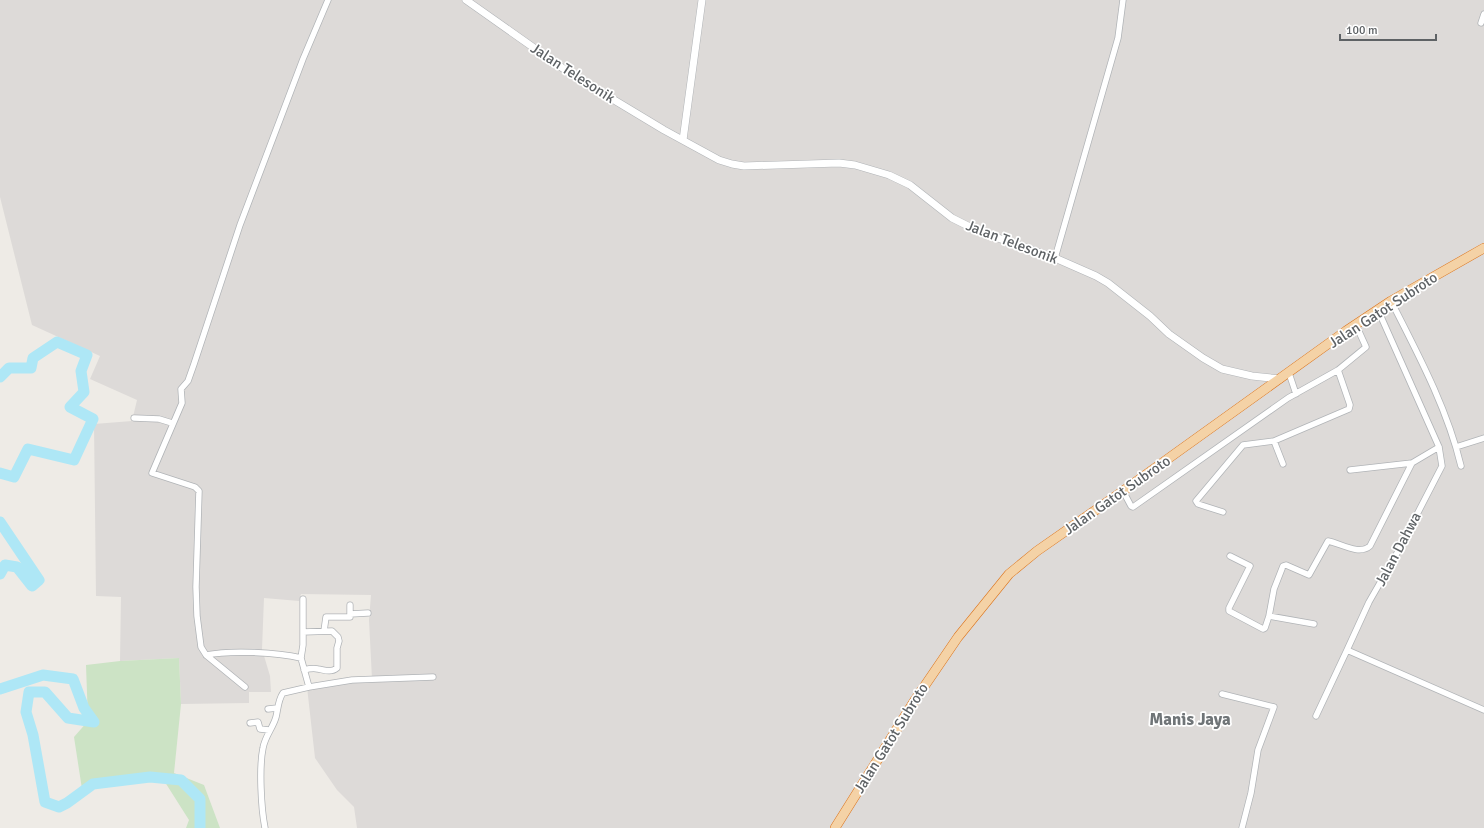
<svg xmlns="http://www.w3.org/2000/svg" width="1484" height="828" font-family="Signika,sans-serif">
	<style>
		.industrial { fill: #dddad8 }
		.green { fill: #cce3c5 }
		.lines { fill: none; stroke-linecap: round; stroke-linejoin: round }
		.river { stroke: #aee7f6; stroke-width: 11 }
		.minor-casing { stroke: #b1b4b7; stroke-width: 7 }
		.tertiary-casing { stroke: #b1b4b7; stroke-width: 8 }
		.trunk-casing { stroke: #dc7218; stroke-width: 10 }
		.minor { stroke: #fff; stroke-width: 5.5 }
		.tertiary { stroke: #fff; stroke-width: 7 }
		.trunk { stroke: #f4d2a6; stroke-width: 9 }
		.labels { text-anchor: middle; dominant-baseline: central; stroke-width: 3.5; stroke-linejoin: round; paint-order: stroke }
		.street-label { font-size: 15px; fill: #5e6265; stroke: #fff }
		.quarter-label { font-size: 17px; font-weight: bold; fill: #6f7477; stroke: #fff }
	</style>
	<rect width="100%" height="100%" fill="#eeebe6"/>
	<path class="industrial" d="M 0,0 L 1484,0 L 1484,828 L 357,828 L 354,807 L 337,790 L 315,758 L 307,687 L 372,679 L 369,620 L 371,595 L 301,594 L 299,601 L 264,598 L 262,649 L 270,676 L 271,692 L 249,692 L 249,703 L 181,704 L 179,658 L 120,661 L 121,597 L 96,596 L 94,424 L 132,421 L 137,400 L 90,379 L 100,356 L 32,325 L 0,197 Z"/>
	<path class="green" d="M 179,658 L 181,704 L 174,773 L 204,785 L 220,828 L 186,828 L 189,820 L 163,779 L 82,789 L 74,737 L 88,721 L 86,665 L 120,661 Z"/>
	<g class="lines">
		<path class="river" d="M 0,377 L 9,368 L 31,368 L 33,358 L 57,342 L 87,355 L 81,371 L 84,392 L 70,407 L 93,419 L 74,460 L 28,449 L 14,477 L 0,473
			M 0,522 L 39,580 L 32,586 L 17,567 L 5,565 L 0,574
			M 0,689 L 43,675 L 73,679 L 84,708 L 94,722 L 68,718 L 45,692 L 29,692 L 26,712 L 33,735 L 45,802 L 59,807 L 67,803 L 93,784 L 150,777 L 181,780 L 200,799 L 200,828"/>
		<g class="minor-casing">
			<path id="minor" d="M 1481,23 L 1484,14
				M 1055,258 L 1118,38 L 1123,0
				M 1391,301 C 1418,354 1447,408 1461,466
				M 1378,310 L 1439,447 L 1442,466 L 1396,555 L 1369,602 L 1347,650 L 1484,710
				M 1289,373 L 1296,394
				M 134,418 L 159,419 L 172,423
				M 1274,441 L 1283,464
				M 1456,447 L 1484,438
				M 1350,470 L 1412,463 L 1439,447
				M 1123,491 L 1131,506 L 1133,507 L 1288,398 L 1338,370 L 1366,347 L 1356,325
				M 1223,512 L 1198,504 L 1196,501 L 1243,445 L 1274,441 L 1349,409 L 1350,405 L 1338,370
				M 1230,556 L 1250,566 L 1229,608 L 1229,611 L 1263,629 L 1265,628 L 1269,616
				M 350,614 L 368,613
				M 1314,624 L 1269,616 L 1274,589 L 1283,566 L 1286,565 L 1309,575 L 1328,541 C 1340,543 1359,556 1370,546 L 1412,463
				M 324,631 L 326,617 L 350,617 L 350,605
				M 303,632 L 332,631 L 338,637 L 339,641 L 337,648 L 337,668 C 331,673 324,670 318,669 C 313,668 308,669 304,670
				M 206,655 C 230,650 277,652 301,658 L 309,687
				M 301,658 L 303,645 L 303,599
				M 245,687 L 206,655 L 201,647 L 197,616 L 196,587 L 199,491 L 195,487 L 152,473 L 182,403 L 181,389 L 188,381 L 194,364 L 240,225 L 303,59 L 328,0
				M 1222,694 L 1274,707 L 1258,750 L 1251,793 L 1242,828
				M 268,709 L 277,708
				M 1316,716 L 1347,650
				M 250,723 L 258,722 L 260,729 L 269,730
				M 265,828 C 261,808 259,767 263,748 C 265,736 273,728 276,717 C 278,709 278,700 283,693 L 309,687 L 352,680 L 433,677"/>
		</g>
		<g class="tertiary-casing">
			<path id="tertiary" d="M 466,0 L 571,74 L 664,130 L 719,160 L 732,164 L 744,166 L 839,163 L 855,165 L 889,175 L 910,185 L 952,218 L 978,231 L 1055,258 L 1096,276 L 1108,283 L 1150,316 L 1169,334 L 1203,358 L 1222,369 L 1252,376 L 1280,379
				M 683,140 L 702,0"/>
		</g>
		<g class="trunk-casing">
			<path id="trunk" d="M 835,828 L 915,700 L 958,637 L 1009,574 L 1037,551 L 1123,491 L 1346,331 L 1391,301 L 1484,248"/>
		</g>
		<use href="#minor" class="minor"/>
		<use href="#tertiary" class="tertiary"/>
		<use href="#trunk" class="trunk"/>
	</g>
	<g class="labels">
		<g class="street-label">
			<text transform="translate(573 73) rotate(33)">Jalan Telesonik</text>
			<text transform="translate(1012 242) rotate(21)">Jalan Telesonik</text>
			<text transform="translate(1383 310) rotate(-33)">Jalan Gatot Subroto</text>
			<text transform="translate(1117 495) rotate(-35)">Jalan Gatot Subroto</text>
			<text transform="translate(1398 549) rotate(-62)">Jalan Dahwa</text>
			<text transform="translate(891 738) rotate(-58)">Jalan Gatot Subroto</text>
		</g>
		<g class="quarter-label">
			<text x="1190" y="719">Manis Jaya</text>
		</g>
	</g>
	<path d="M1340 34v6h96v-6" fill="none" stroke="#5e6265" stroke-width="2"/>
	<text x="1346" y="34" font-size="12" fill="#5e6265" stroke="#ffffff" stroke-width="3" paint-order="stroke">100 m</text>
</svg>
